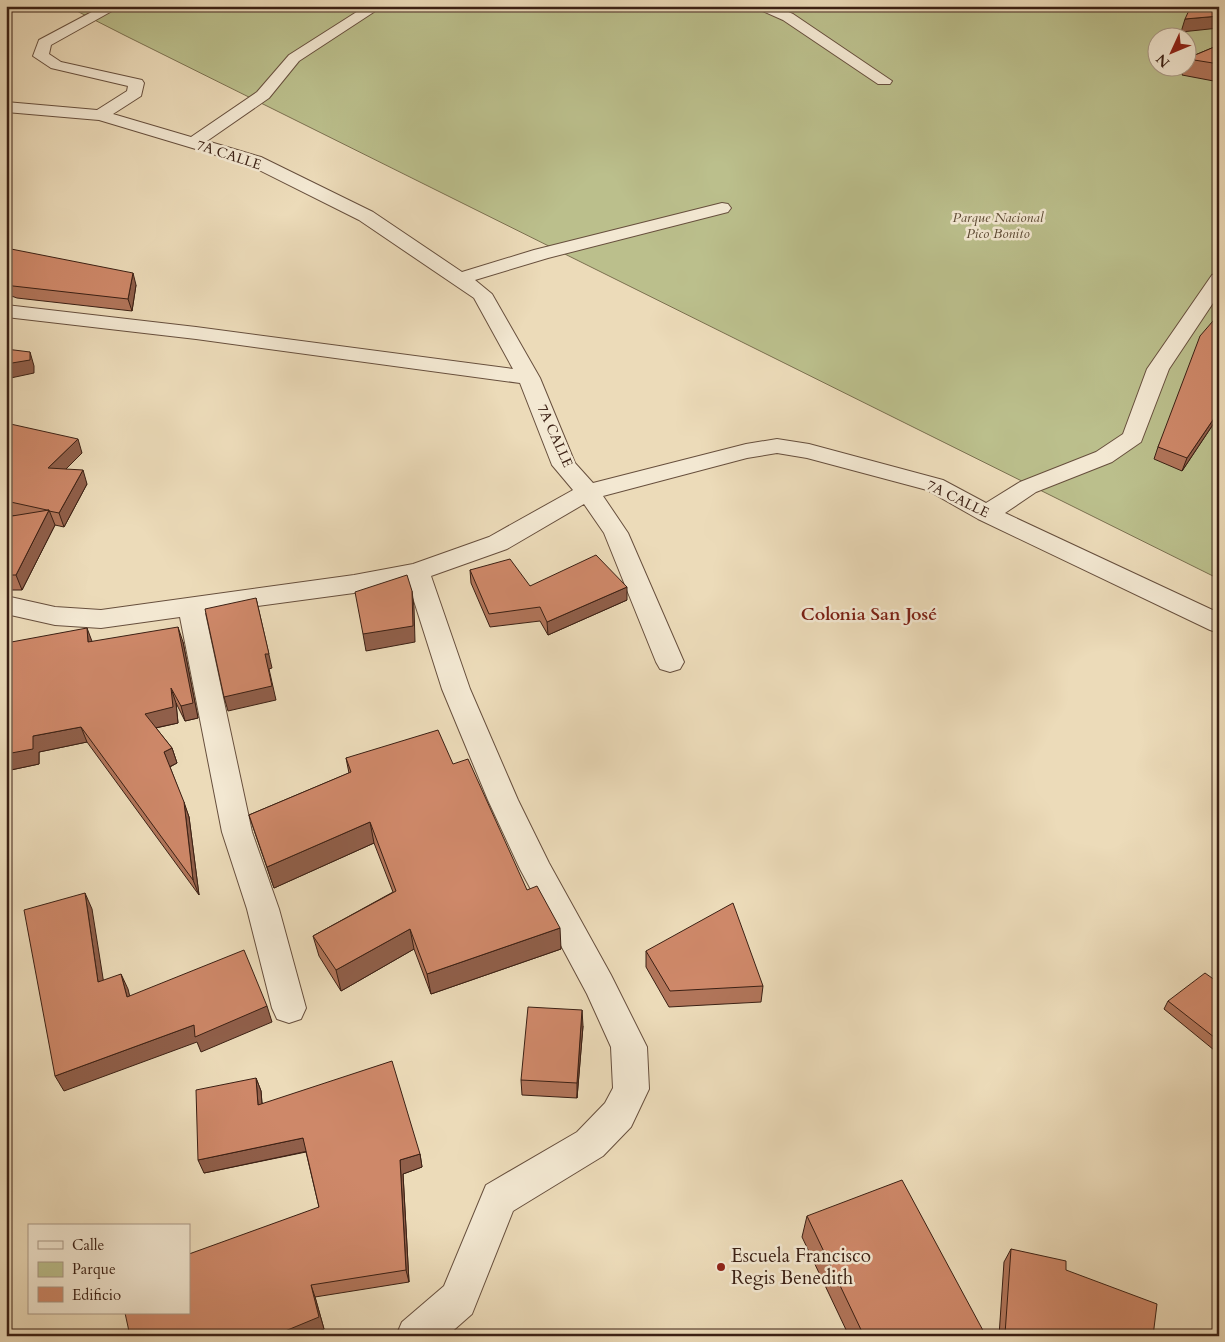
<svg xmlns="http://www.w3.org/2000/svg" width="1225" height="1342" font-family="Cardo,serif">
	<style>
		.green { fill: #bbbf8c; stroke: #7b7050; fill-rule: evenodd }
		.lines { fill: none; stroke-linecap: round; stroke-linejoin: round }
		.minor-casing { stroke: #674f3d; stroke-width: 2 }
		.minor { fill: #f3e8d2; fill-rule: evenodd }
		.wall { fill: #b1755a; stroke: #3b2014 }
		.shaded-wall { fill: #905f4a; stroke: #3b2014 }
		.building { fill: #ce8869; stroke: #3b2014 }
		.poi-dot { fill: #8f2418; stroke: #f3e8d2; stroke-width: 2 }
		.labels { text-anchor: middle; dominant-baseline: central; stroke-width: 5; stroke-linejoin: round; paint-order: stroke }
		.far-street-label { font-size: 14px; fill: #3b2014; stroke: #f3e8d2 }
		.far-park-label { font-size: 14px; font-style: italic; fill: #5b4832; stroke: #f3e8d2 }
		.neighbourhood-label { font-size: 18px; font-weight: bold; fill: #7a1f14; stroke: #f3e8d2 }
		.near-poi-label { font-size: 19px; fill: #3b2014; stroke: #f3e8d2; text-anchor: start }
	</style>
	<rect width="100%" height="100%" fill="#ecdbb9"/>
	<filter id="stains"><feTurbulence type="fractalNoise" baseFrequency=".004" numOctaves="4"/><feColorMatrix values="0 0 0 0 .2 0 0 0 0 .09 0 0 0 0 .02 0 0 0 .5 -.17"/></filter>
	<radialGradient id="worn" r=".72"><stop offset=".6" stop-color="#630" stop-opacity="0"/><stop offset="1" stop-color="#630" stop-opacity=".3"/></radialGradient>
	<path class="green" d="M 67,6 L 1219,6 L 1219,579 L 126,36 ZM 1158,38 L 1188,38 L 1188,68 L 1158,68 Z"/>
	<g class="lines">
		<g class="minor-casing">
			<path id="minor" d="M 103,6 L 121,6 L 51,45 L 49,54 L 61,62 L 142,80 L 144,83 L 141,96 L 113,114 L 191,137 L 257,92 L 289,55 L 366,6 L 383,6 L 299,61 L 269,98 L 207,141 L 261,157 L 373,212 L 462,272 L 534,250 L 722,203 L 728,204 L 731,208 L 728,212 L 548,258 L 475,280 L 492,294 L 540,378 L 575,463 L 593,483 L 746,444 L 777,439 L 809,444 L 943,480 L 986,503 L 1020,482 L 1096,452 L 1123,434 L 1147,369 L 1212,275 L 1219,273 L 1219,294 L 1169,369 L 1141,442 L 1112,462 L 1036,492 L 1005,513 L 1219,613 L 1219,633 L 1210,630 L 978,519 L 927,490 L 807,458 L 777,453 L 747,458 L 603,496 L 628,533 L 684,662 L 680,669 L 670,672 L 660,669 L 656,662 L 604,533 L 584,504 L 507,549 L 431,576 L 470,689 L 518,800 L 549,863 L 611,975 L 647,1047 L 649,1089 L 631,1127 L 603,1156 L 513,1211 L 472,1314 L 447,1336 L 396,1336 L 402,1322 L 444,1286 L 486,1185 L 577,1132 L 605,1103 L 613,1088 L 611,1047 L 587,994 L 520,869 L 488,800 L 442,689 L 408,582 L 354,593 L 205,613 L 252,832 L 279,909 L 306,1008 L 301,1019 L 289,1023 L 277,1019 L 272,1008 L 247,909 L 222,832 L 180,617 L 101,628 L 55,625 L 6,614 L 6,596 L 55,607 L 101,610 L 354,575 L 413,564 L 489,537 L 573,490 L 552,465 L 520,383 L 196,339 L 6,317 L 6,305 L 196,327 L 513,369 L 474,298 L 359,220 L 249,165 L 99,120 L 6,112 L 6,102 L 97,110 L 127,91 L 128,86 L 51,68 L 33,56 L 39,40 Z
				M 756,6 L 775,6 L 793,14 L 892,81 L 890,84 L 878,84 L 783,20 L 758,9 Z"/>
		</g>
		<use href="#minor" class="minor"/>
	</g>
	<path class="wall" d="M 1219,45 L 1219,82 L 1182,75 L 1184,68 L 1188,68 L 1188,58 Z
		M 6,248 L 136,285 L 132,311 L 17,298 L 6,294 Z
		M 1219,314 L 1219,424 L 1214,423 L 1182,471 L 1154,459 L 1158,447 Z
		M 6,423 L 82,453 L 66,469 L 87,484 L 64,527 L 55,525 L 22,590 L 6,590 L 6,517 L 15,516 L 6,514 Z
		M 470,570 L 530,586 L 627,600 L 548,635 L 540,621 L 490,627 L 471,583 Z
		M 92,642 L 183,642 L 198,718 L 185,721 L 176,703 L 178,723 L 156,728 L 172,748 L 177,763 L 170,767 L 189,817 L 199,895 L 87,742 L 39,752 L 39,764 L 6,771 L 6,643 Z
		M 346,758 L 453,764 L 561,949 L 431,994 L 414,949 L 341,991 L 319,956 L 313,936 L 393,892 L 374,843 L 274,888 L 256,836 L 249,815 L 349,773 Z
		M 646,951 L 763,986 L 761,1002 L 669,1007 L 646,967 Z
		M 1219,983 L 1219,1043 L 1214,1050 L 1164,1009 L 1168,1001 Z
		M 583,1026 L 577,1098 L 522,1095 L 521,1080 Z
		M 256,1078 L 261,1091 L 262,1103 L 420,1154 L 422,1167 L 403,1174 L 409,1282 L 315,1297 L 324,1329 L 130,1336 L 319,1207 L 306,1152 L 204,1173 Z
		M 807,1216 L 986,1336 L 849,1336 L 802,1237 Z
		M 1011,1249 L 1153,1336 L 999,1336 L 1004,1262 Z"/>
	<path class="shaded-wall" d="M 1219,16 L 1219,28 L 1181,32 L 1185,19 Z
		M 133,273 L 136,285 L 132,311 L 128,299 Z
		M 30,352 L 34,366 L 34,373 L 6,379 L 6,364 Z
		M 1219,411 L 1214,423 L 1182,471 L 1187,458 Z
		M 78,439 L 82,453 L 53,482 L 48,468 Z
		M 83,470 L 87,484 L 64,527 L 59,513 Z
		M 49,510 L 55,525 L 22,590 L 16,575 Z
		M 627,587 L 627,600 L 548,635 L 547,622 Z
		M 412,591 L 414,607 L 415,642 L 366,651 L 363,634 Z
		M 256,598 L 272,668 L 269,669 L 276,700 L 228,711 L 224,697 L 265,654 Z
		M 178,627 L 183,642 L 198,718 L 185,721 L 181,706 Z
		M 87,628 L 93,644 L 88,642 Z
		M 171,688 L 176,703 L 178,723 L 150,729 L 145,714 Z
		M 81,727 L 87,742 L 39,752 L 39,764 L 6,771 L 6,754 L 33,736 Z
		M 172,748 L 177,763 L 169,767 L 164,752 Z
		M 184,802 L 189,817 L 199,895 L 193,880 Z
		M 370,822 L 374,843 L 274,888 L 267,867 Z
		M 85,893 L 92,909 L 106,997 L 98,982 Z
		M 560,928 L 561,949 L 431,994 L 427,974 Z
		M 410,929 L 414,949 L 341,991 L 336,970 Z
		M 121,974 L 128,989 L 134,1013 L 127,997 Z
		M 267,1006 L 272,1022 L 201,1052 L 197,1042 L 64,1091 L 55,1076 L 194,1025 Z
		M 582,1010 L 583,1026 L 577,1098 L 577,1083 Z
		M 256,1078 L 261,1091 L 263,1118 L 258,1105 Z
		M 303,1138 L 308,1151 L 204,1173 L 198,1160 Z
		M 420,1154 L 422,1167 L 403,1174 L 409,1282 L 406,1270 L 400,1160 Z
		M 311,1285 L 315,1297 L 324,1329 L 307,1336 L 273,1336 Z"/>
	<path class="building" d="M 1191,6 L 1219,6 L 1219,16 L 1185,19 Z
		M 1219,45 L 1219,64 L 1188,59 L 1188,58 Z
		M 6,248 L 133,273 L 128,299 L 13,286 L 6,284 Z
		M 1219,314 L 1219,411 L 1187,458 L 1158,447 L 1200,336 Z
		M 6,349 L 30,352 L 30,360 L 6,364 Z
		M 6,423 L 78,439 L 48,468 L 83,470 L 59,513 L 49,511 L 49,510 L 47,510 L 6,501 Z
		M 49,510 L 16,575 L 6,575 L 6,517 Z
		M 596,555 L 627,587 L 547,622 L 540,607 L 489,614 L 470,570 L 510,559 L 530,586 Z
		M 407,575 L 412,591 L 413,626 L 363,634 L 355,592 Z
		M 256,598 L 269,654 L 265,654 L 272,686 L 224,697 L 205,609 Z
		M 178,627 L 193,703 L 181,706 L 171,688 L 173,707 L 145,714 L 172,748 L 164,752 L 184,802 L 193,880 L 81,727 L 33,736 L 33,749 L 6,754 L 6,643 L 87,628 L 88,642 Z
		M 438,730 L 453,764 L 468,759 L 527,890 L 537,886 L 560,928 L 427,974 L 410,929 L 336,970 L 313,936 L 396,891 L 370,822 L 267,867 L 249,815 L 351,772 L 346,758 Z
		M 85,893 L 98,982 L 121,974 L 127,997 L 244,950 L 267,1006 L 195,1037 L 194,1025 L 55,1076 L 24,910 Z
		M 733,903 L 763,986 L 670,991 L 646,951 Z
		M 1205,973 L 1219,983 L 1219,1041 L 1168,1001 Z
		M 528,1007 L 582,1010 L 577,1083 L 521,1080 Z
		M 392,1061 L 420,1154 L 400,1160 L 406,1270 L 311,1285 L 319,1317 L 273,1336 L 130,1336 L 125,1313 L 189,1313 L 189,1254 L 319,1207 L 303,1138 L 198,1160 L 196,1090 L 256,1078 L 258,1105 Z
		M 902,1180 L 986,1336 L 864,1336 L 807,1216 Z
		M 1011,1249 L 1066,1261 L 1066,1270 L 1157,1304 L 1153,1336 L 1013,1336 L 1005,1334 Z"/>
	<circle class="poi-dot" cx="721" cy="1267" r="5"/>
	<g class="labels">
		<g class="far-street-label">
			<text transform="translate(229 155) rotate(18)">7A CALLE</text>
			<text transform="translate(555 436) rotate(66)">7A CALLE</text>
			<text transform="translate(958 499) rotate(26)">7A CALLE</text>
		</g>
		<g class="far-park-label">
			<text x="998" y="217">Parque Nacional<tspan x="998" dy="16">Pico Bonito</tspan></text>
		</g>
		<g class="neighbourhood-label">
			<text x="869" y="614">Colonia San José</text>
		</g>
		<g class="near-poi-label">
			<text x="731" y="1256">Escuela Francisco<tspan x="731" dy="22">Regis Benedith</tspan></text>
		</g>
	</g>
	<rect width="1225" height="1342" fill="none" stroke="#ecdbb9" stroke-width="25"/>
	<rect x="8" y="8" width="1210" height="1327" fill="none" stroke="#3b2014" stroke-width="2.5"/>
	<rect x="12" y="12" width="1200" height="1317" fill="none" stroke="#3b2014"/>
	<rect x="28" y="1224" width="162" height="90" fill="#f3e8d2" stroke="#a99886"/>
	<rect x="38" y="1241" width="25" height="8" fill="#f3e8d2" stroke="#a99886"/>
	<text x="72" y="1250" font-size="15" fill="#3b2014">Calle</text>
	<rect x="38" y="1262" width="25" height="15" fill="#bbbf8c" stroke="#a99886"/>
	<text x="72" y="1274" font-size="15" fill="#3b2014">Parque</text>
	<rect x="38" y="1287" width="25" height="15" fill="#ce8869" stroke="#a99886"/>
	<text x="72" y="1300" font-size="15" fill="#3b2014">Edificio</text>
	<g transform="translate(1172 52) rotate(226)"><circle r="24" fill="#f3e8d2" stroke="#a99886"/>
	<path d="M0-4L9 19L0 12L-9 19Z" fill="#8f2418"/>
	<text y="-8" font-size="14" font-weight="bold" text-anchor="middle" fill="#3b2014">N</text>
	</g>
	<rect width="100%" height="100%" filter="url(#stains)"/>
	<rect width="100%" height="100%" fill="url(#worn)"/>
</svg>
